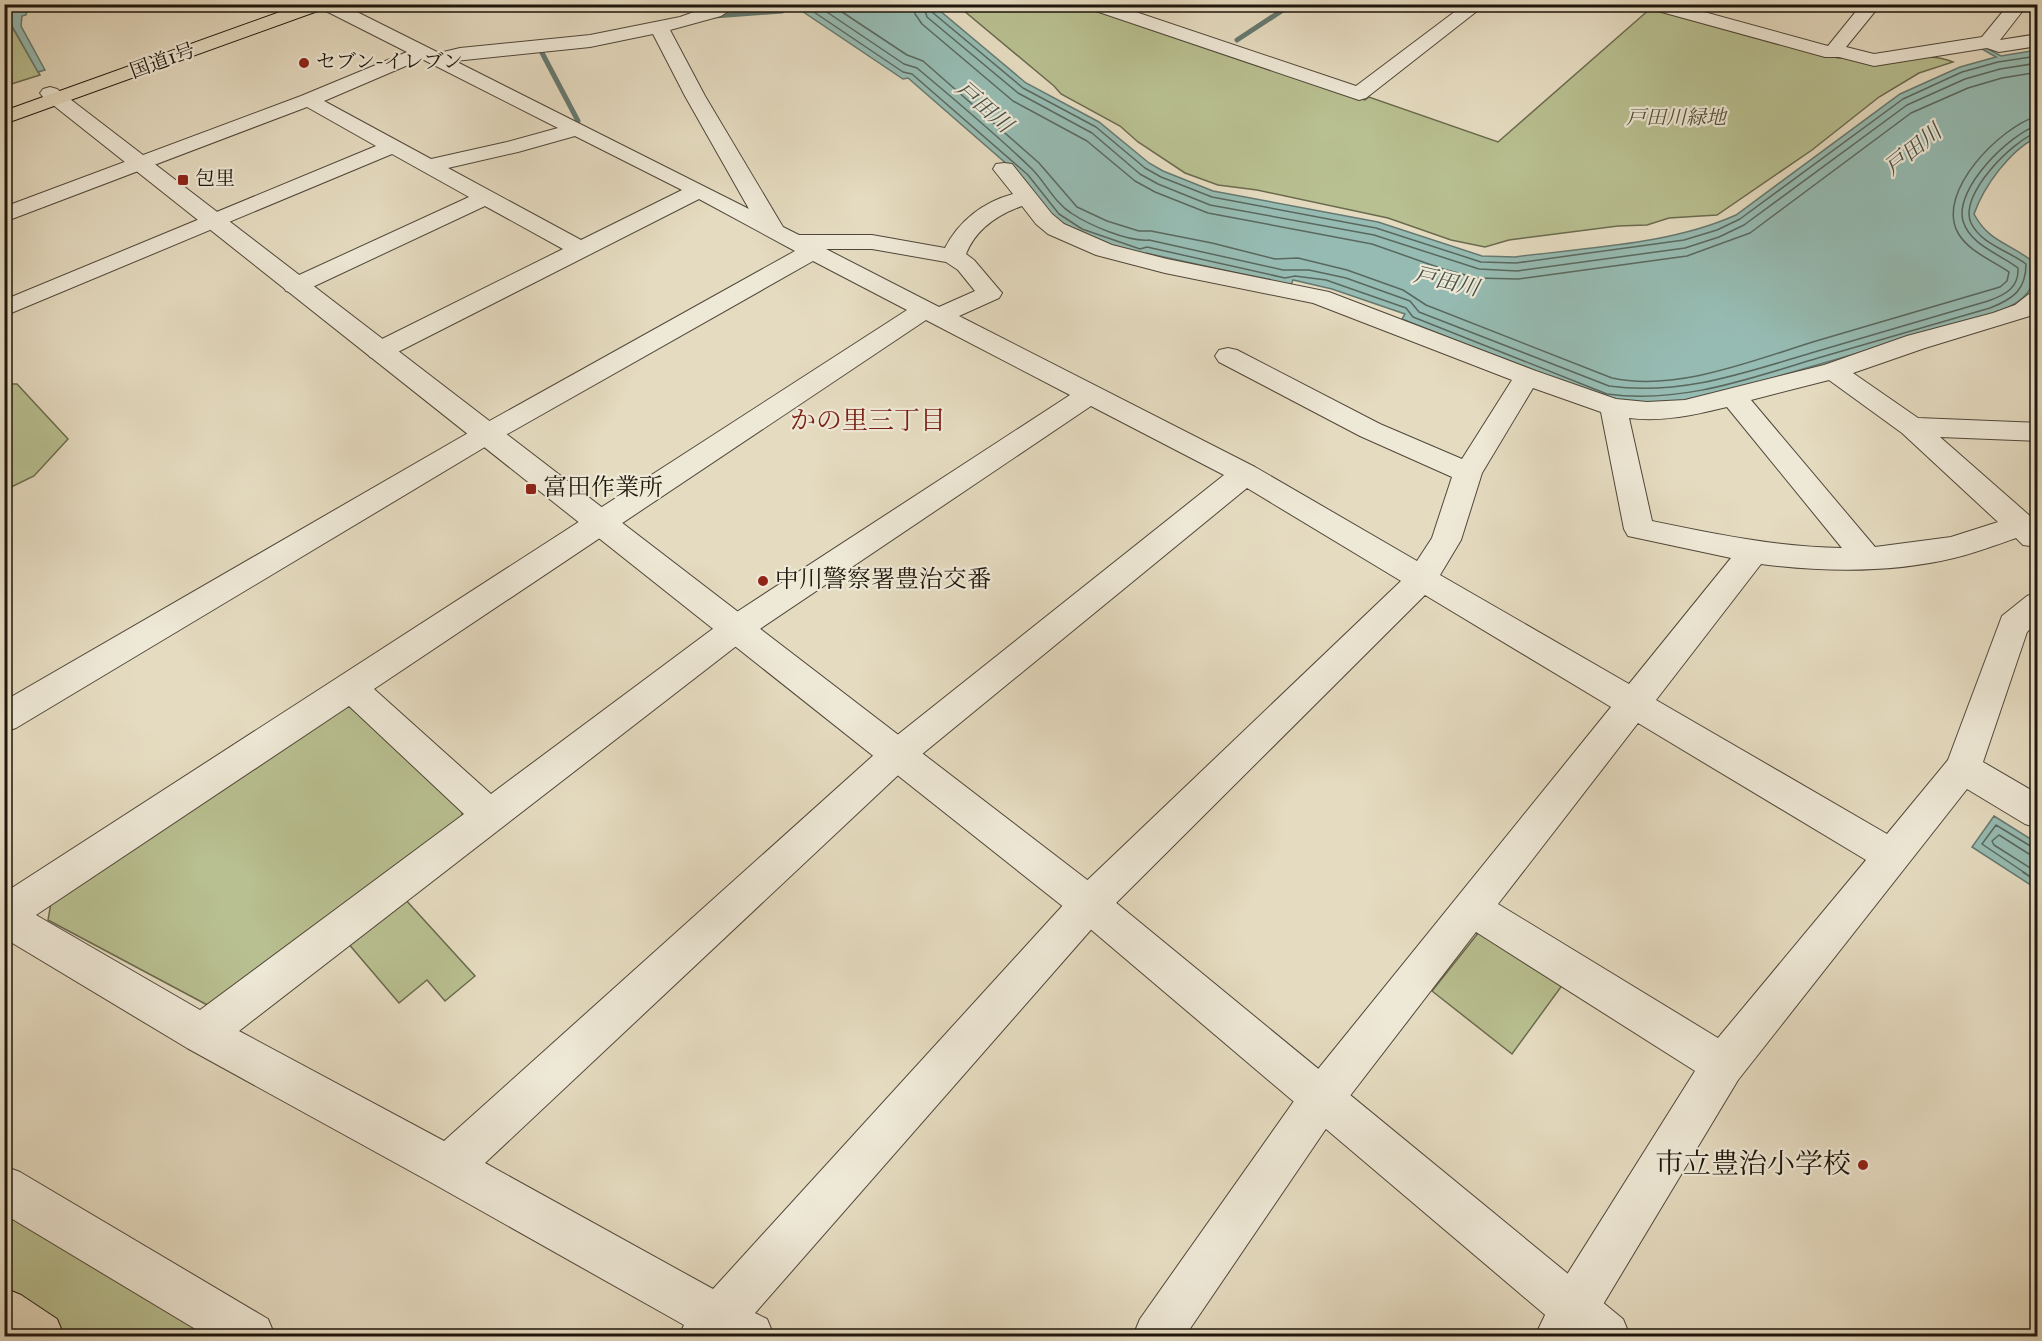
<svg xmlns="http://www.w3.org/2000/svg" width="2042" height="1341" font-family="Vollkorn,'Noto Serif JP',serif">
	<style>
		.green { fill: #b8bf90; stroke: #6b6a4e; stroke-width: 1.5 }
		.water { fill: #96bbb2; stroke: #667970; stroke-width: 1.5 }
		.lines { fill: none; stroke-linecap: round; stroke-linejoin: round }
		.shore-far1 { stroke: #5a685f; stroke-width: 1.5 }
		.shore { stroke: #5a685f; stroke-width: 2 }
		.stream { stroke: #667970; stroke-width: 5 }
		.minor-casing { stroke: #504739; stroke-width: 2 }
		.tertiary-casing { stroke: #504739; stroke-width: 2 }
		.trunk-casing { stroke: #1e160c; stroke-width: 2 }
		.motorway-casing { stroke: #1e160c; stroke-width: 2 }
		.minor { fill: #eee8d6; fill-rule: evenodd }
		.tertiary { fill: #eee8d6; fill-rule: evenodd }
		.trunk { fill: #e5dbc0; fill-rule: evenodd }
		.motorway { fill: #e5dbc0; fill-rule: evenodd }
		.poi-dot { fill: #8f2418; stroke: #eee8d6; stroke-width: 2 }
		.labels { text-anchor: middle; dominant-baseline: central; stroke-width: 4.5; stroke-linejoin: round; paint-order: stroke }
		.far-street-label { font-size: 20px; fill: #1e160c; stroke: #eee8d6 }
		.far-poi-label { font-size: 20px; fill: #1e160c; stroke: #eee8d6; text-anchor: start }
		.far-park-label { font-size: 20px; font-style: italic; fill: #54513a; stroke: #eee8d6 }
		.far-water-label { font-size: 22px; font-style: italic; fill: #485046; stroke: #eee8d6 }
		.poi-label { font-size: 24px; fill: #1e160c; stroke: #eee8d6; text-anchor: start }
		.neighbourhood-label { font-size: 26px; fill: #7a1f14; stroke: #eee8d6 }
		.near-poi-label { font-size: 28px; fill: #1e160c; stroke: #eee8d6; text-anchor: end }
	</style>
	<rect width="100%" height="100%" fill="#e5dbc0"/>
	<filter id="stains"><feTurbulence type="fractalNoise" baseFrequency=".00333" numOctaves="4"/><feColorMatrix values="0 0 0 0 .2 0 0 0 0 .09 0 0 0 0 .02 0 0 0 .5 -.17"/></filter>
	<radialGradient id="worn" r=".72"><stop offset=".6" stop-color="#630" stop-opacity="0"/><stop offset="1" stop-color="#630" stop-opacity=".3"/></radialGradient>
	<path class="green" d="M 957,5 L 1079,5 L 1365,100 L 1369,97 L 1498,142 L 1651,8 L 1838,58 C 1854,57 1861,63 1875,64 C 1903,64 1926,50 1953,62 L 1919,73 L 1879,97 L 1812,150 L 1717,215 L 1669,218 L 1647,225 L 1618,226 L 1509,240 L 1485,247 L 1451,240 L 1388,218 L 1257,190 L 1218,185 L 1185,173 L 1138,142 L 1120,126 L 1061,94 L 1054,86 Z
		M 11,25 L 40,75 L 5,86 L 5,27 Z
		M 5,384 L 17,384 L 68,439 L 34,476 L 5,490 Z
		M 341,707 L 357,707 L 462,810 L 462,820 L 213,1008 L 48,920 L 52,897 Z
		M 404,898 L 475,976 L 445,1001 L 427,980 L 399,1003 L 347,942 Z
		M 1479,932 L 1566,980 L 1512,1054 L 1432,991 Z
		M 5,1199 L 225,1336 L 5,1336 Z"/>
	<path class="water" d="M 4,5 L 29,5 L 26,15 L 22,16 L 21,26 L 45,70 L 38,72 L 11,24 L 5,22 Z
		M 793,5 L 933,5 L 1026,83 L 1099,122 L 1149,163 L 1163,171 L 1213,191 L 1378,222 L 1482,256 L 1515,257 C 1588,247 1669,245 1736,215 L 1900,94 L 1960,67 L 1996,57 L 1982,49 L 1986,48 L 2001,56 L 2037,50 L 2037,137 C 2010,150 1984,186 1974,214 C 1989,242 2008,242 2032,261 C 2032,267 2034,275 2033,281 C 2029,300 2008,308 1992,314 L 1745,386 L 1676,402 L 1650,405 L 1605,400 L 1402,319 L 1405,314 L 1332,289 L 1293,280 L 1291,285 L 1146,253 L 1142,256 L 1079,234 L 1054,218 L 1024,179 L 908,78 L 903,79 Z
		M 1994,816 L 2037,843 L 2037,889 L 1972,847 Z"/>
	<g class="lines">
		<path class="shore-far1" d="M 802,4 L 903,72 L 912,74 L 1028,175 L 1059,214 L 1082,229 L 1140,249 L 1147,247 L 1285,278 L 1295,276 L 1326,280 L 1406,308 L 1413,317 L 1607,394 C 1681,404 1748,379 1818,358 C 1875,341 1933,325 1990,308 C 2013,299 2026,290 2026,264 C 2009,251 1981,244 1971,223 C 1958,195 2013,140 2038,132
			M 815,4 L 904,64 L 917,68 C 956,101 995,133 1032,169 C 1045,182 1055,203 1071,213 C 1089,225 1128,242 1149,240 L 1283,270 L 1309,270 L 1346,278 L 1410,301 L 1419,312 L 1609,386 C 1680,396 1744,373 1811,353 C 1870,336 1929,318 1988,301 C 2005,295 2019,288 2018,268 C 2000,254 1970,245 1963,221 C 1954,188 2010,134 2038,125
			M 830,4 L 907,55 L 923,61 L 1039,163 L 1077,207 L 1107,221 L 1139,231 L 1151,231 L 1212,243 L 1275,259 L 1298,258 L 1347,270 L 1403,290 L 1426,305 L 1612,378 C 1677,392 1754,360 1816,341 C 1877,323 1939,305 2000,287 L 2007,281 L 2009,272 C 1992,260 1969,252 1958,233 C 1935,192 2001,126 2038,116
			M 914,4 L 915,14 L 922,24 L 1013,101 L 1087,141 L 1135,181 L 1155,192 L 1208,213 L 1372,244 L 1443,269 L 1477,278 L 1518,279 L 1687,256 L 1750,233 L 1911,113 L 1968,88 L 2002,78 L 2038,72
			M 923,4 L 927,17 L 1018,93 L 1092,133 L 1140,174 L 1158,184 L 1210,205 L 1374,235 L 1479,269 L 1517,271 L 1685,248 L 1719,237 L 1744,225 L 1907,105 L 1965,79 L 2000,69 L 2038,63
			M 930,4 L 932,12 L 1023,88 L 1096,127 L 1145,168 L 1161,177 L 1212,197 L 1376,228 L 1481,262 L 1516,263 L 1684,240 L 1717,230 L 1740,219 L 1903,99 L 1962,72 L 1998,62 L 2038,56
			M 2038,856 L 2029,854 L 1999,835 L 1992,841 L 1994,845 L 2038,873
			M 2025,873 L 1982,844 L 1996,825 L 2032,847 L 2038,848"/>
		<path class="shore" d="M 2023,872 L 2038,882
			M 2036,872 L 2038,873"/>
		<path class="stream" d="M 714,16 L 782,11
			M 1237,40 L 1292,4
			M 546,48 L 540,49 L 578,121"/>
		<g class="minor-casing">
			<path id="minor" d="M 322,4 L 341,4 L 439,53 L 460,48 L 590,35 L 680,17 L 716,4 L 739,4 L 721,16 L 670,30 L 705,96 L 783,227 L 799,235 L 872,235 L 945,248 C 959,221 983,202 1013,194 L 993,169 L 996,164 L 1004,163 L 1012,164 L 1052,214 L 1064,224 L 1112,245 L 1167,259 L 1329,292 L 1536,371 L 1616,399 L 1647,402 L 1685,400 L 1824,365 L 1907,336 L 1993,313 L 2015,305 L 2029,294 L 2038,292 L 2038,312 L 2033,315 L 1925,348 L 1853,373 L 1918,418 L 2038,423 L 2038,441 L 1940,437 L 2038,523 L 2038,547 L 2023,545 L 2016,538 C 1996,545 1975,553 1954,558 C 1892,573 1823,572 1761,564 L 1656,700 L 1887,834 L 1948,760 L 2002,616 L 2027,596 L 2038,592 L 2038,622 L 2027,632 L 1983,762 L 2038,794 L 2038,828 L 2025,824 L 1967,789 L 1738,1080 L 1584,1336 L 1535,1336 L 1556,1292 L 1695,1071 L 1476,932 L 1336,1114 L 1185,1336 L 1133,1336 L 1140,1319 L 1306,1084 L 1611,707 L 1425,595 L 1103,916 L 755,1313 L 767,1319 L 774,1336 L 679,1336 L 684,1325 L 432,1183 L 187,1048 L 4,938 L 4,893 L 907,310 L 813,261 L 495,441 L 16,728 L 4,732 L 4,701 L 475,429 L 795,251 L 699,199 L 388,357 L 379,359 L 370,357 L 366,351 L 370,345 L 563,249 L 485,206 L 304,291 L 295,293 L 286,291 L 283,286 L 286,281 L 469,197 L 392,154 L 4,316 L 4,300 L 376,146 L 307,107 L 4,222 L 4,207 L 301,96 L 407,52 L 324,10 ZM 653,34 L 685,96 L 749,209 L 455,61 L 590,47 ZM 422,59 L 558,128 L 507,142 L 431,159 L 324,101 ZM 575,136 L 682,190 L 581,240 L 448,168 L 518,152 ZM 1022,206 L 1036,224 L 1048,234 L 1096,255 L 1165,273 L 1313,303 L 1512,380 L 1462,459 L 1380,424 L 1237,350 L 1228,348 L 1219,350 L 1215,356 L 1219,362 L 1360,436 L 1452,477 L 1432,538 L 1417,561 L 1255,467 L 959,316 L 999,298 L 1002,293 L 974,260 L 966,254 C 976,229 997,215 1022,206 ZM 826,249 L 872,249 L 946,262 L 958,270 L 975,291 L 939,307 ZM 926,320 L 1070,395 L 726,619 L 491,794 L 374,689 ZM 1829,380 L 1902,433 L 1998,522 L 1951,537 L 1875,547 L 1751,400 ZM 1533,388 L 1601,412 L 1624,529 L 1628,536 L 1731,558 L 1629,684 L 1440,575 L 1461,540 L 1482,473 ZM 1091,406 L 1224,475 L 886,744 L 444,1141 L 239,1031 L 748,637 ZM 1727,407 L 1842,548 C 1777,547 1715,534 1652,521 L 1629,418 C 1664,422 1694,415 1727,407 ZM 1247,488 L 1401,581 L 1075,892 L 713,1289 L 485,1163 L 910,764 ZM 349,706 L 464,814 L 200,1010 L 36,915 ZM 1638,723 L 1866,860 L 1718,1038 L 1498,904 Z
				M 1084,4 L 1112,4 L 1356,86 L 1465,4 L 1486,4 L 1366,98 L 1359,100 L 1087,8 Z
				M 1644,4 L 1675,4 L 1828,46 L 1862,4 L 1881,4 L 1846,47 L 1874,54 L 1982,37 L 2009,4 L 2028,4 L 2000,40 L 2038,34 L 2038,46 L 1999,52 L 1987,48 L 1874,66 L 1839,57 L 1825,57 L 1647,8 Z
				M 4,1166 L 20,1172 L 268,1319 L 275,1336 L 207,1336 L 4,1214 Z"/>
		</g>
		<g class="tertiary-casing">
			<path id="tertiary" d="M 50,87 L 57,89 L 1103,892 L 1623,1319 L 1630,1336 L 1570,1336 L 1075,916 L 43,97 L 40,93 L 43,89 Z"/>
		</g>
		<g class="trunk-casing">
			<path id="trunk" d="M 302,4 L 329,4 L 326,8 L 4,124 L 4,111 Z"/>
		</g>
		<g class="motorway-casing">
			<path id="motorway" d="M 4,1288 L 21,1295 L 57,1319 L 64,1336 L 4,1336 Z"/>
		</g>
		<use href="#minor" class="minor"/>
		<use href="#tertiary" class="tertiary"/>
		<use href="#trunk" class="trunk"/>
		<use href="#motorway" class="motorway"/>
	</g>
	<g class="poi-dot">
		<circle cx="304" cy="63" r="6"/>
		<rect x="177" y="174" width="12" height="12" rx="3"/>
		<rect x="525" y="483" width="12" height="12" rx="3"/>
		<circle cx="763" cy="581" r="6"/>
		<circle cx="1863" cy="1165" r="6"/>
	</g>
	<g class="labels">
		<g class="far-street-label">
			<text transform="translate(163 62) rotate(-20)">国道1号</text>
		</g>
		<g class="far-poi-label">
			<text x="316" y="63">セブン-イレブン</text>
			<text x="195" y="180">包里</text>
		</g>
		<g class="far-park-label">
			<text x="1676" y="119">戸田川緑地</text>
		</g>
		<g class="far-water-label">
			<text transform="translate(983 108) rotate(41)">戸田川</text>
			<text transform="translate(1914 151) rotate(-39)">戸田川</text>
			<text transform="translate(1446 283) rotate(13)">戸田川</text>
		</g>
		<g class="poi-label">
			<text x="543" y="489">富田作業所</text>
			<text x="775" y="581">中川警察署豊治交番</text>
		</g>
		<g class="neighbourhood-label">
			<text x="868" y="422">かの里三丁目</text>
		</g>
		<g class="near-poi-label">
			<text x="1851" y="1165">市立豊治小学校</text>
		</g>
	</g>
	<rect width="2042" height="1341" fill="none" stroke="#e5dbc0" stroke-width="24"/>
	<rect x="6" y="6" width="2030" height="1329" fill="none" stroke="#1e160c" stroke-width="3"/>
	<rect x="12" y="12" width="2018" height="1317" fill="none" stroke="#1e160c" stroke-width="1.5"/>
	<rect width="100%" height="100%" filter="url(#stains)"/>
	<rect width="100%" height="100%" fill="url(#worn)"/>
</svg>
